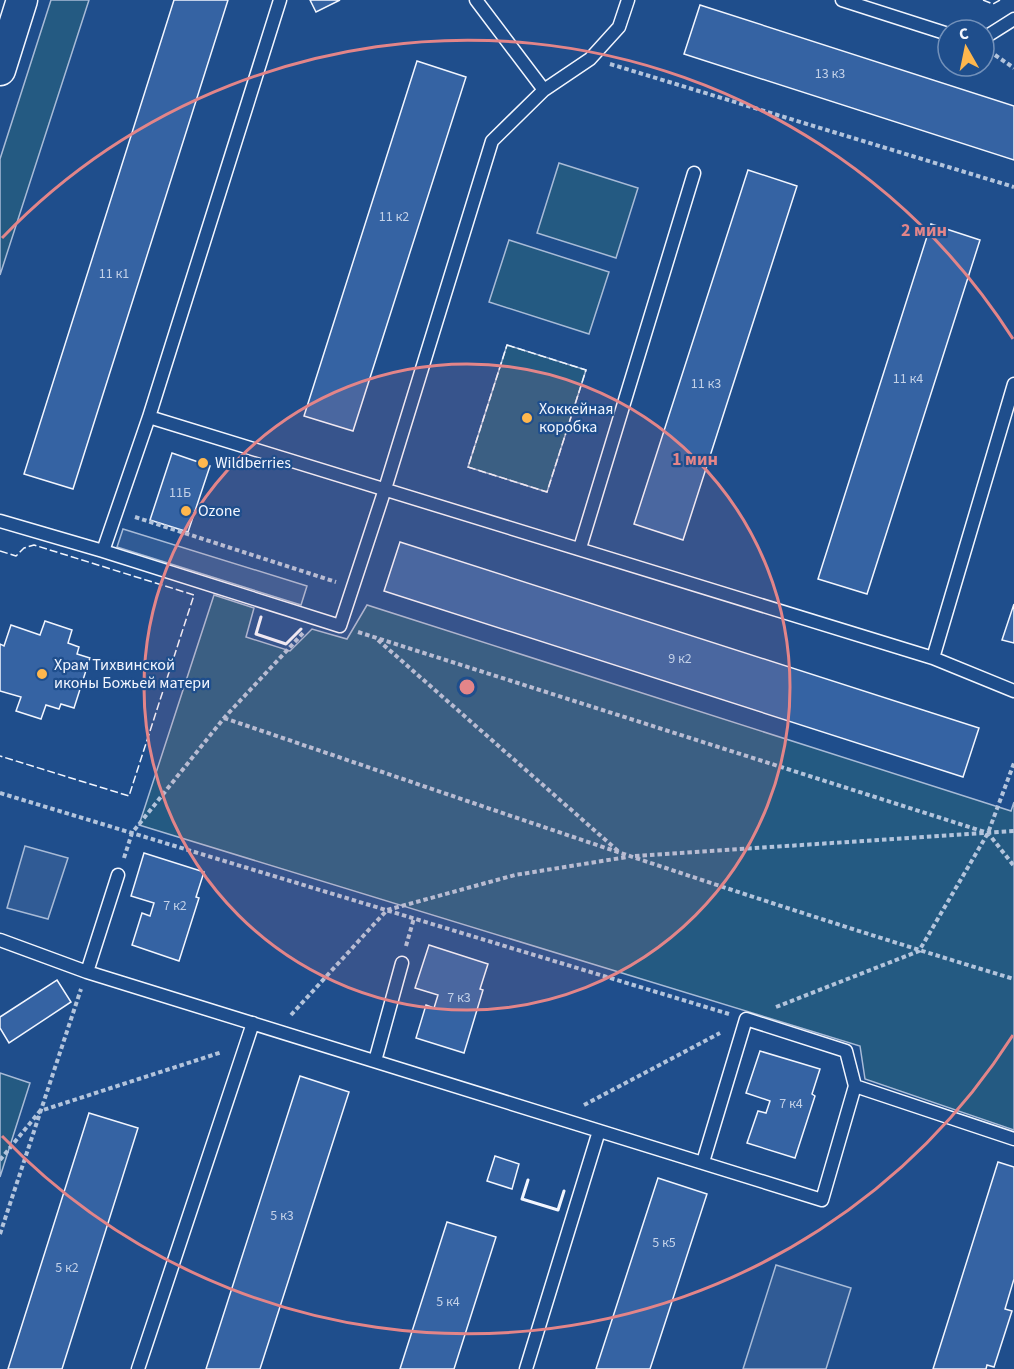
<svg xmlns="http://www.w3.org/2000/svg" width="1014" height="1369" font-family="'Source Sans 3',sans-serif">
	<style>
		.green { fill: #245a82; stroke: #a8bbd7; stroke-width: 1.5 }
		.parking { fill: #305b95; stroke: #a8bbd7; stroke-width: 1.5 }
		.building { fill: #3563a3; stroke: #f2f6ff; stroke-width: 1.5 }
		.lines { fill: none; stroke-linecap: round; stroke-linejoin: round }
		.service-casing { stroke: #f2f6ff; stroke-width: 15 }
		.tertiary-casing { stroke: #f2f6ff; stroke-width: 33 }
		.path { stroke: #b3c4dc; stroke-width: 4; stroke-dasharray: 4.5 3; stroke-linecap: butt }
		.service { stroke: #1f4e8c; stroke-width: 12 }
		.tertiary { stroke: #1f4e8c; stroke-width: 30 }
		.fence { stroke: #f2f6ff; stroke-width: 1.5; stroke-dasharray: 8 3; stroke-linecap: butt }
		.wall { stroke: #f2f6ff; stroke-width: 3 }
		.ring { fill: none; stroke: #e38589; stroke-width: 3 }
		.poi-dot { fill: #ffb74d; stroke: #1f4e8c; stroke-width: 2 }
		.labels { text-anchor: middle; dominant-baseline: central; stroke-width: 4.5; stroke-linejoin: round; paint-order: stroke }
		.number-label { font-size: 14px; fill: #c3d1e8 }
		.poi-label { font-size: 16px; fill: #f2f6ff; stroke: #1f4e8c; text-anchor: start }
		.centre { fill: #e38589; stroke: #1f4e8c; stroke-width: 3 }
		.ring-label { font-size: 18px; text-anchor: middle; font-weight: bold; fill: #e38589; stroke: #1f4e8c; stroke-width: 4.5; stroke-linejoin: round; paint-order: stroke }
	</style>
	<rect width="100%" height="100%" fill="#1f4e8c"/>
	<path class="green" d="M 51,0 L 89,0 L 0,275 L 0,159 Z
		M 559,163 L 638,188 L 616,258 L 537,233 Z
		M 509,240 L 609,272 L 589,334 L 489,302 Z
		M 507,345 L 586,370 L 547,492 L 468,467 Z
		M 214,595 L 254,608 L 246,637 L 290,651 L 312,629 L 347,639 L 367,605 L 1011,811 L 1014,802 L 1014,1130 L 865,1079 L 860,1046 L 139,825 Z
		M 0,1073 L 30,1083 L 0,1177 Z"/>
	<path class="parking" d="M 123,529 L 307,586 L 301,605 L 117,547 Z
		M 25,846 L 68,858 L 48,919 L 7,908 Z
		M 776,1265 L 851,1288 L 826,1369 L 743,1369 Z"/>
	<path class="building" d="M 174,0 L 228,0 L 73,489 L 24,474 Z
		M 310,0 L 340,0 L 316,12 Z
		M 700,5 L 1014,106 L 1014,160 L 684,54 Z
		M 417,61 L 466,77 L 353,431 L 304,416 Z
		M 748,170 L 797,186 L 683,540 L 634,524 Z
		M 931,224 L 980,240 L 867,594 L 818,579 Z
		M 172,453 L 210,466 L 188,532 L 150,520 Z
		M 400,542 L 979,728 L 963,777 L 384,591 Z
		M 1014,604 L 1014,643 L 1002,640 Z
		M 45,621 L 72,630 L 68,643 L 79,647 L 77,654 L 90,658 L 74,708 L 61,704 L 59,709 L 46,705 L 41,719 L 16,711 L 21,697 L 0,691 L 0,644 L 4,646 L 11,625 L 40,635 Z
		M 144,853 L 204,872 L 196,897 L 199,898 L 179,961 L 132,945 L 142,913 L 150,916 L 154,903 L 131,896 Z
		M 429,945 L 488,964 L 480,989 L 483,990 L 464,1053 L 416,1038 L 426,1005 L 434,1008 L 438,995 L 415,988 Z
		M 57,980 L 71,1002 L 9,1043 L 0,1028 L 0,1017 Z
		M 760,1051 L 820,1069 L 812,1094 L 815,1096 L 795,1158 L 747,1143 L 758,1111 L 766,1113 L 770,1101 L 746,1093 Z
		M 300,1076 L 349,1092 L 260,1369 L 206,1369 Z
		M 89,1113 L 138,1128 L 62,1369 L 8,1369 Z
		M 495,1156 L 519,1164 L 512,1189 L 487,1181 Z
		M 998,1162 L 1014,1167 L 1014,1279 L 1005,1309 L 1012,1311 L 994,1367 L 987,1365 L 986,1369 L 933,1369 Z
		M 658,1178 L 707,1194 L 650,1369 L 596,1369 Z
		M 447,1222 L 496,1237 L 454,1369 L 400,1369 Z"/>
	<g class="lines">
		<g class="service-casing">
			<path id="service" d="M 476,0 L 544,90
				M 842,0 L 948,34
				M 984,38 L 1014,19
				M 149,417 L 280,0
				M 0,521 L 103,551 L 149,417 L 933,658 L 1014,691
				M 580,548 L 694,173
				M 103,551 L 340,626 L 385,489 L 492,141 L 544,90 L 590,59 L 619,27 L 628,0
				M 933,658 L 1014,384
				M 0,940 L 87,972 L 822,1200 L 855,1086 L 1014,1139
				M 87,972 L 118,875
				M 375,1061 L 402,963
				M 703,1162 L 746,1019 L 846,1051 L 855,1086
				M 138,1369 L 253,1023
				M 526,1369 L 599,1131"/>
		</g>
		<g class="tertiary-casing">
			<path id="tertiary" d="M 0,70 L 22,0"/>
		</g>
		<path class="path" d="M 995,55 L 1014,68
			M 610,64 L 1014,187
			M 135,517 L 336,582
			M 358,632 L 988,833 L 1014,866
			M 378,640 L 618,851
			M 224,718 C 486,807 748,899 1014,979
			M 0,793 L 729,1014
			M 635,856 L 1014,831
			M 124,858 L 132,833 L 224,718 L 303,633
			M 406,946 L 414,918
			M 776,1007 L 919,951 L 988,833 L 1014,763
			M 291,1015 L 387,910 L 515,875 L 627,857
			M 584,1105 L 720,1033
			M 0,1160 L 40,1111 L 222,1052
			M 0,1234 L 81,989"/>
		<use href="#service" class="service"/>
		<use href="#tertiary" class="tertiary"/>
		<path class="fence" d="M 983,0 L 993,4 L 1000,0
			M 507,345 L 586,370 L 547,492 L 468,467 Z
			M 0,551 L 16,556 L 24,548 L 34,545 L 194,595 L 129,796 L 0,756"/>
		<path class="wall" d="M 261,617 L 256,634 L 286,644 L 301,629
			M 528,1180 L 522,1199 L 558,1210 L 564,1191"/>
	</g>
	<circle cx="467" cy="687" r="323" fill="#e38589" fill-opacity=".12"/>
	<g class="ring">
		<circle cx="467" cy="687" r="323"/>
		<path d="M1013 1035A647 647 0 0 1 2 1136M2 238A647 647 0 0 1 1013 339"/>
	</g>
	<g class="poi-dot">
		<circle cx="527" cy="418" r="6"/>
		<circle cx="203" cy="463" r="6"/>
		<circle cx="186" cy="511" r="6"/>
		<circle cx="42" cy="674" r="6"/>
	</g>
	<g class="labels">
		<g class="number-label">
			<text x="830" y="74">13 к3</text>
			<text x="394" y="217">11 к2</text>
			<text x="114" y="274">11 к1</text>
			<text x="908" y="379">11 к4</text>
			<text x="706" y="384">11 к3</text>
			<text x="180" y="493">11Б</text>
			<text x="680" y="659">9 к2</text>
			<text x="175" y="906">7 к2</text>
			<text x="459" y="998">7 к3</text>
			<text x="791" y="1104">7 к4</text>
			<text x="282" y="1216">5 к3</text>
			<text x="664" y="1243">5 к5</text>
			<text x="67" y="1268">5 к2</text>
			<text x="448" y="1302">5 к4</text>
		</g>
		<g class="poi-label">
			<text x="539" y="409">Хоккейная<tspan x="539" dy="18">коробка</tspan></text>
			<text x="215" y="463">Wildberries</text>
			<text x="198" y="511">Ozone</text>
			<text x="54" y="665">Храм Тихвинской<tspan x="54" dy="18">иконы Божьей матери</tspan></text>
		</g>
	</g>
	<circle cx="467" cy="687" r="9" class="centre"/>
	<g class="ring-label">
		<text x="924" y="236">2 мин</text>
		<text x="695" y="465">1 мин</text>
	</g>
	<g transform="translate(966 48) rotate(351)"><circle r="28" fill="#1f4e8c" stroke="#7391ba" stroke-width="1.5"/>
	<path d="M0-4.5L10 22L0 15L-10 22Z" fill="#ffb74d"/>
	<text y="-9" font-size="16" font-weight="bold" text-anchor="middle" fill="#f2f6ff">С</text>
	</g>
</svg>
